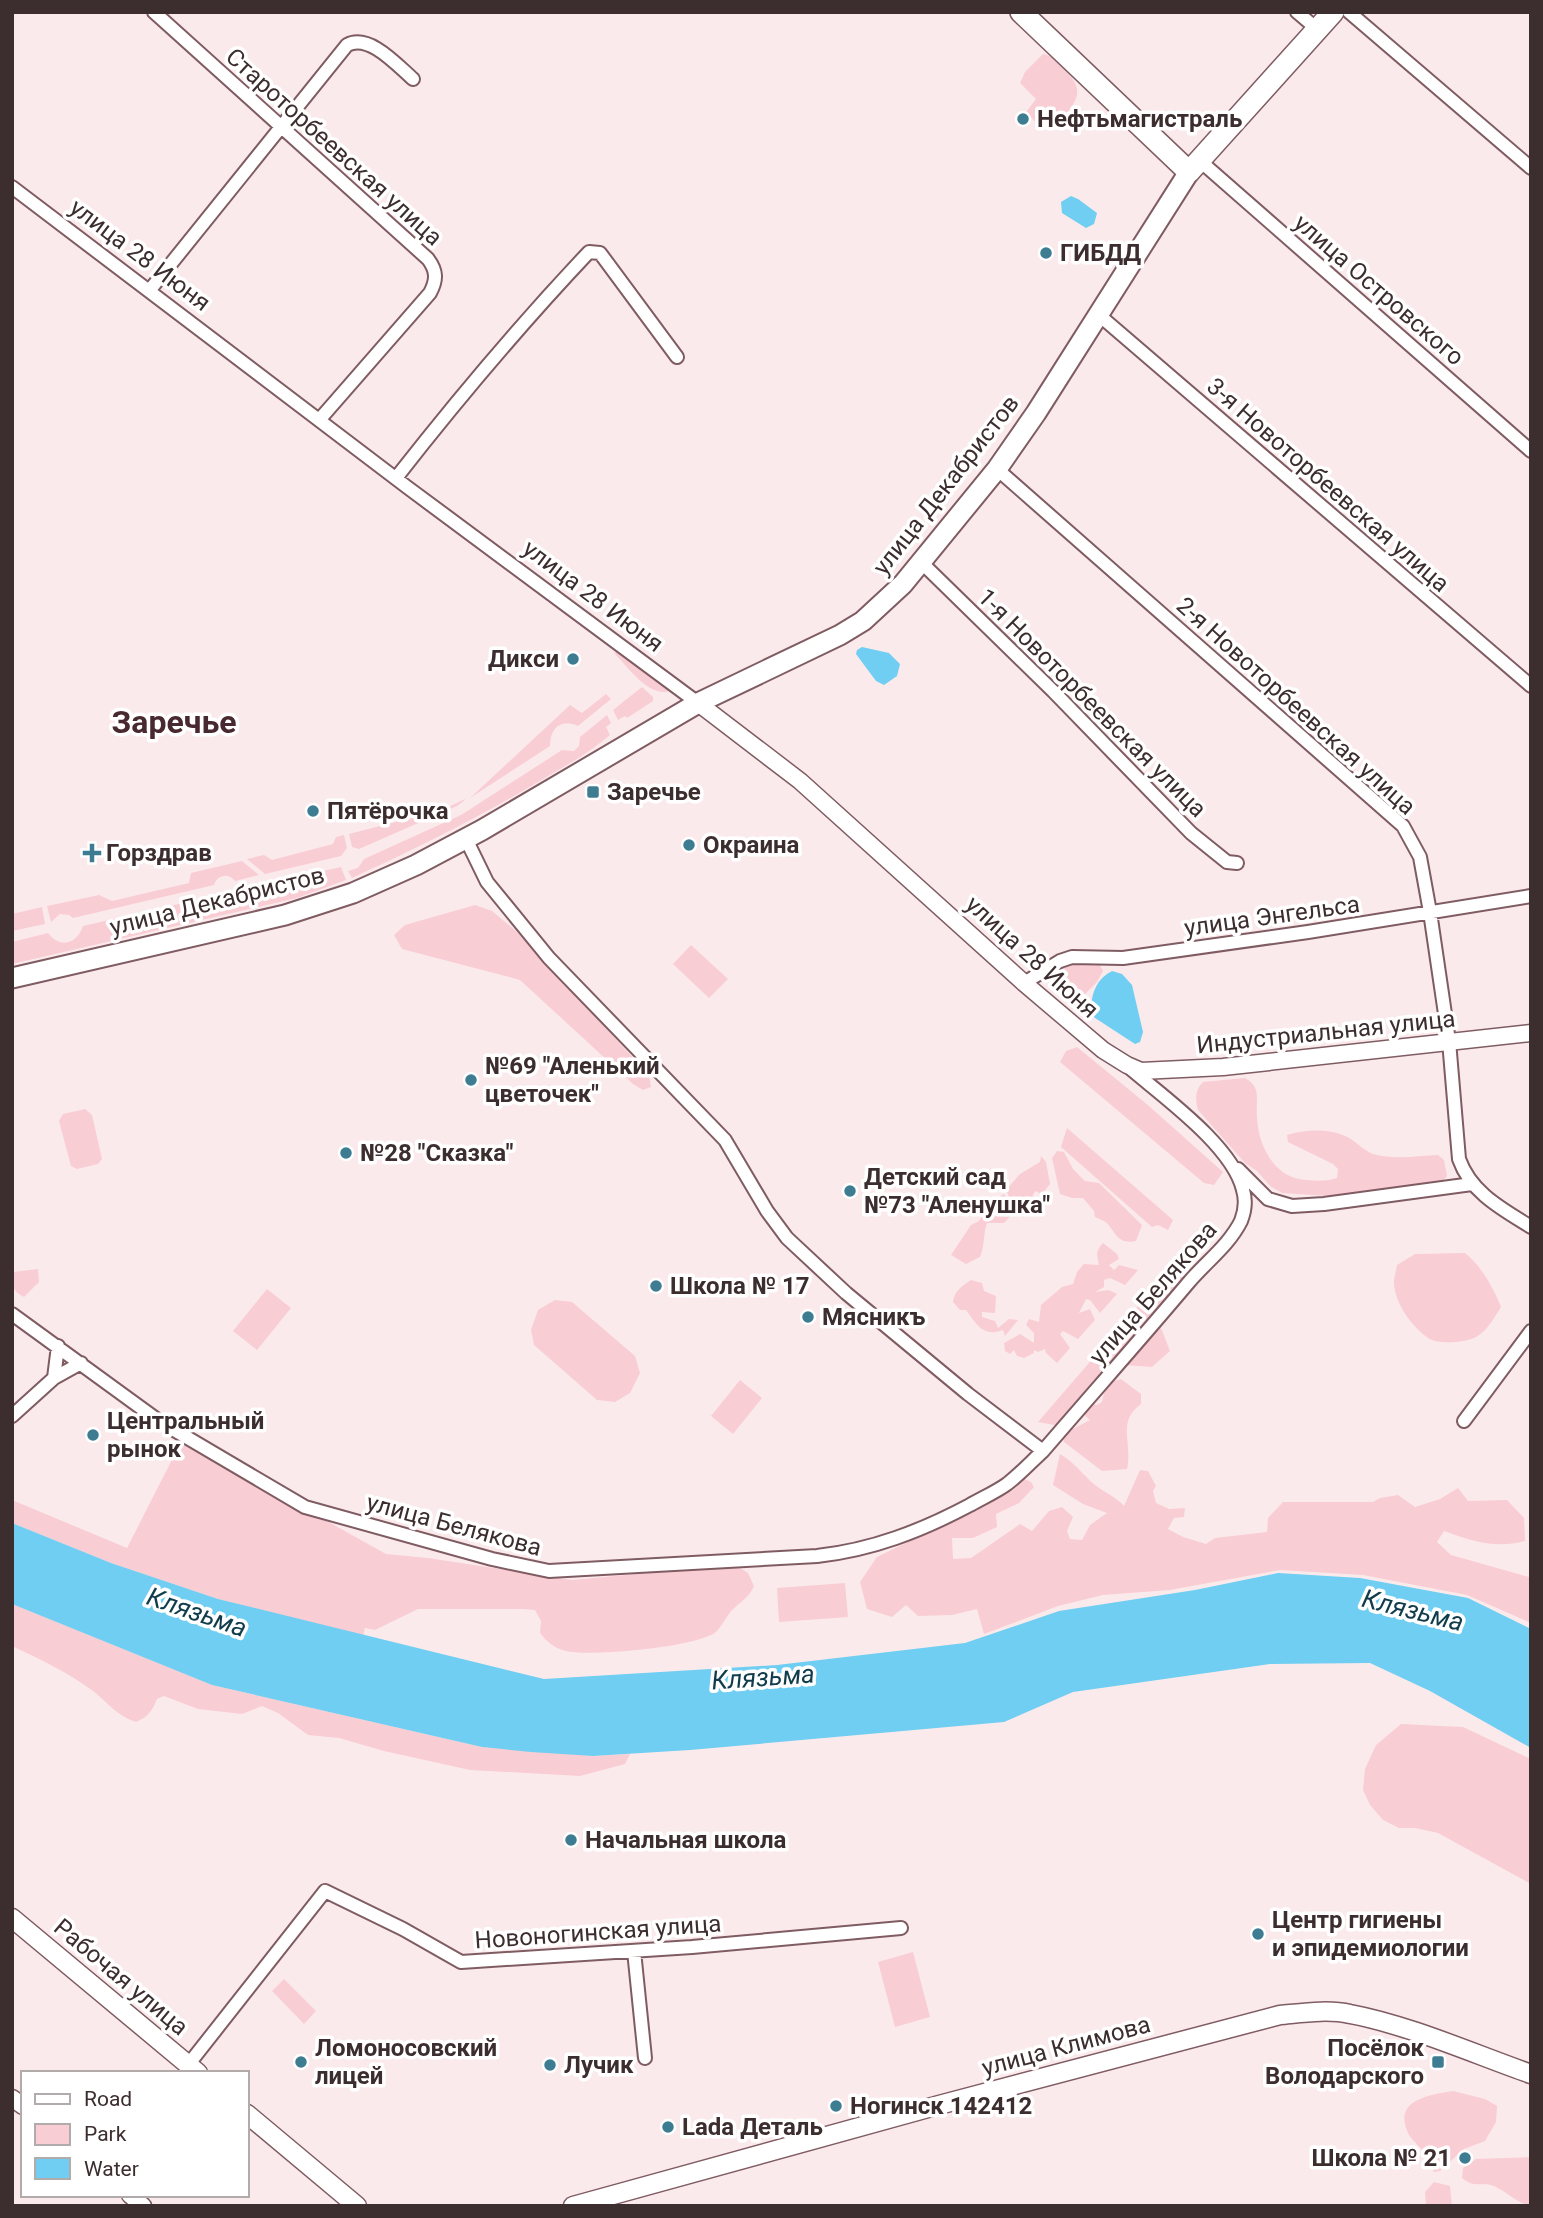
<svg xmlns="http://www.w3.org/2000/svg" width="1543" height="2218" font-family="Roboto,sans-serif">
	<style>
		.green { fill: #f9cdd4 }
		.water { fill: #6fcef1 }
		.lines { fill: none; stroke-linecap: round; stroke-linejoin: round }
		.minor-casing { stroke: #7f5c62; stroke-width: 16 }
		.tertiary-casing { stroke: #7f5c62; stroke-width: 19 }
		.secondary-casing { stroke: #7f5c62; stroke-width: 21 }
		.primary-casing { stroke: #7f5c62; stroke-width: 23 }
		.trunk-casing { stroke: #7f5c62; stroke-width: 24 }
		.minor { stroke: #fff; stroke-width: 12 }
		.tertiary { stroke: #fff; stroke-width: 16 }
		.secondary { stroke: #fff; stroke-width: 18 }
		.primary { stroke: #fff; stroke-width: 19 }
		.trunk { stroke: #fff; stroke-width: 21 }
		.poi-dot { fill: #3e7c92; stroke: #fff; stroke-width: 2.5 }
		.labels { text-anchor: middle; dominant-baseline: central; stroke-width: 7; stroke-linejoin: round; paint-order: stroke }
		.poi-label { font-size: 24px; font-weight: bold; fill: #3c2d2f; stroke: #fff; text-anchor: start }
		.street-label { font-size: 24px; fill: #3c2d2f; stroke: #fff }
		.water-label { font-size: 26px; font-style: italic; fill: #103c4b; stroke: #fff }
		.district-label { font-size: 32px; font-weight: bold; fill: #48292f; stroke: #fff }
	</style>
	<rect width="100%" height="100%" fill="#fbeaec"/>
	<path class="green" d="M 1043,54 C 1051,55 1055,60 1061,66 C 1079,84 1084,93 1066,114 C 1061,120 1057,126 1050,130 L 1038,125 L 1026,112 L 1036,99 L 1020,83 L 1025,72 Z
		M 619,652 L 624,654 L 670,691 C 649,698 628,667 614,653 Z
		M 642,687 L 653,697 L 653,701 L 627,718 L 625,716 L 618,720 L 613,710 Z
		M 606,694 L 611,699 L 578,726 C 561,718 550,728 550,746 L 470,798 L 570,705 L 582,713 Z
		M 607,715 L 611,723 L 606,727 L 610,735 C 588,754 563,767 538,782 C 478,818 416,849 352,878 L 348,871 L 358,868 L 364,859 L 461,815 L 562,750 L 574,751 L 579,746 L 580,737 Z
		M 465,799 L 465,800 L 457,806 L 359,849 L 352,847 L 349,834 L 442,810 Z
		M 344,835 L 347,848 L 341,856 L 265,874 L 247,859 L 264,855 L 272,860 L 333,844 L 336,837 Z
		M 242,861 L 259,875 L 235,881 C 228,872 217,875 214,885 L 73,918 L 69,915 L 60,914 L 51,922 L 47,906 L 99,895 L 112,901 L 189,883 L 191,873 Z
		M 341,867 L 346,880 L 297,898 L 12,964 L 12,942 L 48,933 C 60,949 77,944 83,926 L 209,897 L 220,906 C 232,906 241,901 244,889 Z
		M 475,905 L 492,911 L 516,931 L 649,1075 L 651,1087 L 643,1090 L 633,1084 L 520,980 L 402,949 L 394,935 L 405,925 Z
		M 42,907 L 45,924 L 12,931 L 12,914 Z
		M 691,945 L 728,979 L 709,998 L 673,964 Z
		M 1069,963 L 1100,965 L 1103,971 L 1097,982 L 1083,996 L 1047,982 L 1047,975 Z
		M 1077,1047 L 1149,1106 L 1223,1172 L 1214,1185 L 1204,1183 L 1060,1062 L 1066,1051 Z
		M 1245,1078 C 1250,1081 1254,1084 1256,1090 C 1258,1098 1256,1108 1257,1117 C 1258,1143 1272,1174 1299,1179 C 1312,1181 1325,1182 1337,1178 L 1338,1169 L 1333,1164 L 1288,1142 L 1287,1135 C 1308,1129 1332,1128 1351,1139 C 1358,1144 1365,1151 1373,1154 C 1393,1160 1417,1156 1438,1155 L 1444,1160 L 1447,1176 L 1440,1184 L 1343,1197 L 1282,1193 L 1270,1186 L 1257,1171 L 1245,1163 L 1198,1110 C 1195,1099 1195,1090 1203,1082 Z
		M 85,1109 L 92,1115 L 102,1159 L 98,1164 L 77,1169 L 71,1166 L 59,1121 L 63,1114 Z
		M 1067,1128 L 1173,1220 L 1168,1230 L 1158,1225 L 1152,1227 L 1061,1147 Z
		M 1057,1151 L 1064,1152 L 1073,1169 L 1085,1181 L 1099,1183 L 1142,1225 L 1136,1241 C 1118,1245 1115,1232 1107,1223 C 1103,1220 1099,1219 1095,1217 L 1094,1211 L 1083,1198 L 1072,1198 L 1060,1194 L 1052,1158 Z
		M 1041,1156 L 1046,1162 L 1050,1184 L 1042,1194 L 1035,1191 L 1029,1203 L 1023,1203 L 1004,1223 L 987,1223 C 983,1234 985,1245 980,1257 L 966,1264 L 951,1255 L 971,1225 L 979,1221 L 985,1212 L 993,1213 L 988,1207 L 1003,1194 L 1010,1199 L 1006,1190 L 1020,1174 L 1040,1162 Z
		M 1103,1243 L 1117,1254 L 1119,1259 L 1109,1265 L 1114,1270 L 1119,1265 L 1138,1270 L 1125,1285 L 1110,1278 L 1104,1280 L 1104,1287 L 1095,1292 L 1109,1290 L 1117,1294 L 1100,1313 L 1090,1300 L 1086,1299 L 1079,1313 L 1090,1309 L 1095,1320 L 1078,1339 L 1063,1331 L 1060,1334 L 1070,1348 L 1057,1363 L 1046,1353 L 1045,1349 L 1038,1352 L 1034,1350 L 1034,1353 L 1024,1358 L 1017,1356 L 1014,1350 L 1010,1354 L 1005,1351 L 1004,1343 L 1020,1334 L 1034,1343 L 1034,1333 L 1026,1325 L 1029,1319 L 1039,1322 L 1041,1305 L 1062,1287 L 1073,1284 L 1077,1272 L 1084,1264 L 1099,1265 C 1097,1254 1095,1252 1103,1243 Z
		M 1465,1253 C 1482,1267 1493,1287 1501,1307 C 1494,1318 1488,1330 1476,1337 C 1464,1343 1439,1345 1428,1338 C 1411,1326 1394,1302 1394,1282 C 1394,1277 1396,1271 1397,1265 L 1415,1254 Z
		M 1171,1268 C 1179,1271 1183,1274 1184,1283 L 1060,1426 L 1038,1422 Z
		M 38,1269 L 39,1282 L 24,1297 C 12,1291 11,1285 13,1272 Z
		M 971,1280 L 982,1283 L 984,1291 L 996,1296 L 995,1313 L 982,1312 L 982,1317 L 995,1321 L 998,1328 L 1009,1319 L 1018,1320 L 1005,1336 L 1003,1330 C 999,1331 995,1333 991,1332 C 979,1332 972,1317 966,1310 L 960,1310 L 953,1302 C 954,1291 962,1286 971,1280 Z
		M 267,1289 L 291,1308 L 257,1350 L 233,1331 Z
		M 555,1300 L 572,1302 L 635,1356 L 640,1373 L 630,1393 L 615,1402 L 597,1400 L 534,1345 L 531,1330 L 538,1310 Z
		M 1161,1328 L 1170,1351 L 1152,1367 L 1124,1365 L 1137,1354 L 1138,1348 L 1144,1341 Z
		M 1121,1379 L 1141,1394 L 1141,1404 C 1116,1422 1133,1443 1127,1469 L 1102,1471 L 1064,1442 L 1063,1437 L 1069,1431 L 1090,1420 L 1082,1413 L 1091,1404 L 1097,1405 L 1102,1402 L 1104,1393 L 1111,1382 Z
		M 740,1380 L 762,1398 L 733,1434 L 711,1416 Z
		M 182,1440 L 386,1554 L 428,1558 L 572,1580 L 735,1565 L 748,1573 L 754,1586 C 747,1601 738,1602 729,1614 C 725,1619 721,1627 716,1632 C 698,1647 590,1657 566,1651 C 554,1648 547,1642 540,1633 L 541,1621 L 535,1610 L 523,1609 L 418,1609 L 375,1630 L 365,1628 L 363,1636 L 218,1599 L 111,1563 L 12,1523 L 12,1500 L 127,1548 Z
		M 1060,1454 C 1074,1462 1083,1475 1095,1485 C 1105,1493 1115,1496 1124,1506 L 1140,1470 L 1148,1471 L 1156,1486 L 1153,1491 L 1156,1503 L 1169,1509 L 1185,1508 L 1184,1517 L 1174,1518 L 1168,1529 L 1183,1537 L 1206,1544 L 1215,1538 L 1267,1532 L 1268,1518 L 1283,1502 L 1373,1502 L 1380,1498 L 1398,1495 L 1415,1507 L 1440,1499 L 1458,1488 L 1468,1501 L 1507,1500 L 1524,1518 L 1525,1541 C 1497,1549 1470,1541 1444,1531 L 1437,1542 L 1451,1555 L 1529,1577 L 1531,1623 L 1467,1595 L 1363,1575 L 1280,1570 L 1170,1590 L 1103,1595 L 1058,1606 L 984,1634 L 977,1609 L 952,1615 L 918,1616 L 906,1605 L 892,1617 L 867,1609 L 860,1582 L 877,1557 L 1012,1491 L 1024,1479 L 1031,1482 L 1034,1487 L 1019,1503 L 996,1514 L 997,1527 L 973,1538 L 952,1538 L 953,1559 L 971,1558 L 1020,1524 L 1032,1531 L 1049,1511 L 1062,1507 L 1073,1517 L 1067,1531 L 1070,1539 L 1082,1540 L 1090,1525 L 1107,1513 L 1083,1504 L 1053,1485 Z
		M 845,1583 L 848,1617 L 779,1622 L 777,1588 Z
		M 12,1604 L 212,1685 L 482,1747 L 593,1756 L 630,1754 L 625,1764 L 580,1776 L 470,1770 L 384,1751 L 339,1738 L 308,1735 L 278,1713 L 262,1706 L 242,1714 L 198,1709 L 164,1696 L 157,1699 C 152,1711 148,1717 136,1722 C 117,1716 108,1703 93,1691 C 69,1673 40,1659 12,1646 Z
		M 1401,1724 L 1463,1727 L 1531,1759 L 1531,1884 L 1438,1833 L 1415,1828 L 1399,1828 L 1383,1820 L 1370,1805 L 1363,1790 L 1365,1769 L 1376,1745 Z
		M 913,1952 L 930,2017 L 895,2027 L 878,1962 Z
		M 284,1979 L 316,2011 L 304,2024 L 272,1991 Z
		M 1453,2091 L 1485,2099 L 1497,2106 L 1496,2122 L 1485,2141 L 1464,2149 L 1440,2171 L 1434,2172 C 1431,2165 1428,2158 1424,2152 C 1419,2146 1413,2141 1409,2135 C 1391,2100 1429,2095 1453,2091 Z
		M 1531,2157 L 1531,2206 C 1517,2203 1507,2192 1494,2186 C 1482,2181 1475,2189 1462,2178 L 1463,2168 L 1476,2159 Z
		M 1434,2182 L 1450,2186 L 1452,2206 L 1426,2206 L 1425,2192 Z"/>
	<path class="water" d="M 1071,196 L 1078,199 L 1097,213 L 1094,224 L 1086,228 L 1062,213 L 1061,202 Z
		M 862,647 L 889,653 L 900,664 L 897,676 L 884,685 L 876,681 L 856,654 L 857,650 Z
		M 1112,971 L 1122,974 L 1132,985 L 1143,1032 L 1140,1042 L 1135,1044 L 1092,1016 C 1089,999 1095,979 1112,971 Z
		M 12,1523 L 111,1563 L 218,1599 L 544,1679 L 777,1665 L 965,1643 L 1059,1611 L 1195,1590 L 1278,1573 L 1360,1578 L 1468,1598 L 1531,1629 L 1531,1748 L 1430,1691 L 1370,1663 L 1270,1664 L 1073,1692 L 1004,1722 L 690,1750 L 593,1756 L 531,1752 L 482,1747 L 212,1685 L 12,1604 Z"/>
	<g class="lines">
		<g class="minor-casing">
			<path id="minor" d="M 154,12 L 428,259 C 437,271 437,280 430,293 L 320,419
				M 1297,12 L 1317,29
				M 1349,12 L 1531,168
				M 1199,160 L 1531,451
				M 12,187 L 407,487 L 698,703
				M 149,291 L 347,45 C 369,33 397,65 413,79
				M 1099,315 L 1531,686
				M 997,469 L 1403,826 L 1420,857 L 1430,912 L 1449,1041 L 1459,1159 C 1471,1193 1502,1209 1531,1227
				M 396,478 C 457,400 521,324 589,252 L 600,253 L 677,357
				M 922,563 L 1053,691 L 1191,833 L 1227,862 L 1237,863
				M 466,839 L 487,882 L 549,958 L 725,1140 L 767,1211 L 787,1238 L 846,1293 L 968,1394 L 1043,1451
				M 1024,983 L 1060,961 L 1072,957 L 1123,958 L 1308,932 L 1531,896
				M 1238,1169 L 1268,1199 L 1292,1206 L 1324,1204 L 1472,1184
				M 12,1314 L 159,1421 L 305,1507 L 492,1559 L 549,1571 L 817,1556 C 872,1550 921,1531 970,1505 C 982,1498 996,1492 1007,1484 C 1020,1474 1031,1462 1043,1451 C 1092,1394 1141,1339 1189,1282 C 1207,1261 1229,1245 1241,1221 C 1245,1211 1246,1200 1243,1190 C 1233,1147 1165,1098 1132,1070
				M 54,1378 L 58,1346
				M 12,1416 L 54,1378 L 81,1363
				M 1464,1421 L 1531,1331
				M 634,1951 L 645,2058
				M 188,2065 L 325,1891 L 403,1929 L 461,1962 L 692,1947 L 901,1928"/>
		</g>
		<g class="tertiary-casing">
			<path id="tertiary" d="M 698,703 L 800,781 L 1024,983 L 1103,1050 L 1127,1065 L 1141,1071 L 1223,1067 L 1531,1033
				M 12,2098 L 23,2106
				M 130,2195 L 143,2206"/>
		</g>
		<g class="secondary-casing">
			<path id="secondary" d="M 12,1918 L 198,2073
				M 247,2114 L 357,2206
				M 573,2206 L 939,2105 L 1280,2015 C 1302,2013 1328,2009 1350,2014 C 1409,2025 1474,2054 1531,2074"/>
		</g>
		<g class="primary-casing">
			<path id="primary" d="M 12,978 L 285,915 L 353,893 L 416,865 L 482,830 L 698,703 L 840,635 L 863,621 L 903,584 L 997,469 L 1036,413 L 1189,172"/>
		</g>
		<g class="trunk-casing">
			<path id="trunk" d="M 1021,12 L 1189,172 L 1333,12"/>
		</g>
		<use href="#minor" class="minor"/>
		<use href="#tertiary" class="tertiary"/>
		<use href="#secondary" class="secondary"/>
		<use href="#primary" class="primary"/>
		<use href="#trunk" class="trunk"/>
	</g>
	<g class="poi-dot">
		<circle cx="1023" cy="119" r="7"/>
		<circle cx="1046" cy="253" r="7"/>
		<circle cx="573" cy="659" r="7"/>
		<rect x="586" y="785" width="14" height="14" rx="3.5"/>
		<circle cx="313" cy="811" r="7"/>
		<circle cx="689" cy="845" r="7"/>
		<path d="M88.5 842.5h7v7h7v7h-7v7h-7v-7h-7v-7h7z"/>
		<circle cx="471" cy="1080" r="7"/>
		<circle cx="346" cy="1153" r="7"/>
		<circle cx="850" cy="1191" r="7"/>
		<circle cx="656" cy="1286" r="7"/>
		<circle cx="808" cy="1317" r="7"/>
		<circle cx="93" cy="1435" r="7"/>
		<circle cx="571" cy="1840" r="7"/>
		<circle cx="1258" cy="1934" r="7"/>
		<circle cx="301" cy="2062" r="7"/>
		<rect x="1431" y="2055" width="14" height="14" rx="3.5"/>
		<circle cx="550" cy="2065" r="7"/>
		<circle cx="836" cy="2106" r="7"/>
		<circle cx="668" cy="2127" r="7"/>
		<circle cx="1465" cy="2158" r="7"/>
	</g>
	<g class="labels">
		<g class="poi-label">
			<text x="1037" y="119">Нефтьмагистраль</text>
			<text x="1060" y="253">ГИБДД</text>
			<text x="559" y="659" text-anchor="end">Дикси</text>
			<text x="607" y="792">Заречье</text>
			<text x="327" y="811">Пятёрочка</text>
			<text x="703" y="845">Окраина</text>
			<text x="106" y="853">Горздрав</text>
			<text x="485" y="1066">№69 "Аленький<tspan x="485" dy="28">цветочек"</tspan></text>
			<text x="360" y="1153">№28 "Сказка"</text>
			<text x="864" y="1177">Детский сад<tspan x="864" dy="28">№73 "Аленушка"</tspan></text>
			<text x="670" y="1286">Школа № 17</text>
			<text x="822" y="1317">Мясникъ</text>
			<text x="107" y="1421">Центральный<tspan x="107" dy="28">рынок</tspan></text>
			<text x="585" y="1840">Начальная школа</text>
			<text x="1272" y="1920">Центр гигиены<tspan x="1272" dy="28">и эпидемиологии</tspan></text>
			<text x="315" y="2048">Ломоносовский<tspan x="315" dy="28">лицей</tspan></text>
			<text x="1424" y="2048" text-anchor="end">Посёлок<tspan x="1424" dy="28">Володарского</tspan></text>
			<text x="564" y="2065">Лучик</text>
			<text x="850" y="2106">Ногинск 142412</text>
			<text x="682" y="2127">Lada Деталь</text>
			<text x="1451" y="2158" text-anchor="end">Школа № 21</text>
		</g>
		<g class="street-label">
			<text transform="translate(334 147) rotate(42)">Староторбеевская улица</text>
			<text transform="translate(140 255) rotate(37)">улица 28 Июня</text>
			<text transform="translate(1379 290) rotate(41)">улица Островского</text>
			<text transform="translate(946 485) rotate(-52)">улица Декабристов</text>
			<text transform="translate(1328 485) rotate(41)">3-я Новоторбеевская улица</text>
			<text transform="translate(593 596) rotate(37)">улица 28 Июня</text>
			<text transform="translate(1092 703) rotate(45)">1-я Новоторбеевская улица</text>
			<text transform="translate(1296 706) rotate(42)">2-я Новоторбеевская улица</text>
			<text transform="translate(217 901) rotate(-14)">улица Декабристов</text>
			<text transform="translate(1272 916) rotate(-8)">улица Энгельса</text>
			<text transform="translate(1032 957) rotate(42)">улица 28 Июня</text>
			<text transform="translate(1326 1032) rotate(-6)">Индустриальная улица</text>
			<text transform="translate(1153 1293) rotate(-49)">улица Белякова</text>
			<text transform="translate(454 1525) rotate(15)">улица Белякова</text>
			<text transform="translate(598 1932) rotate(-4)">Новоногинская улица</text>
			<text transform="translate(121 1977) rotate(40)">Рабочая улица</text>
			<text transform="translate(1066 2046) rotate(-15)">улица Климова</text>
		</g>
		<g class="water-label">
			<text transform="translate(1413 1610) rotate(14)">Клязьма</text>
			<text transform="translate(197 1612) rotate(19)">Клязьма</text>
			<text transform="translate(763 1677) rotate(-4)">Клязьма</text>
		</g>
		<g class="district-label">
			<text x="174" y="722">Заречье</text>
		</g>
	</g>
	<rect width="1543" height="2218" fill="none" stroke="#3c2d2f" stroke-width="28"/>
	<rect x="21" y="2071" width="228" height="126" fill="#ffffff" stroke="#b1abac" stroke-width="2"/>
	<rect x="35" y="2094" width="35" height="10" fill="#ffffff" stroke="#b1abac" stroke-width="2"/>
	<text x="84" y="2106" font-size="21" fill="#3c2d2f">Road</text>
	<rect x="35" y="2124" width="35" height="21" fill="#f9cdd4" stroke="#b1abac" stroke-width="2"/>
	<text x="84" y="2141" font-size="21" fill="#3c2d2f">Park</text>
	<rect x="35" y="2158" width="35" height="21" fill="#6fcef1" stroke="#b1abac" stroke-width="2"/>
	<text x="84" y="2176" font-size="21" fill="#3c2d2f">Water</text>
</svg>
